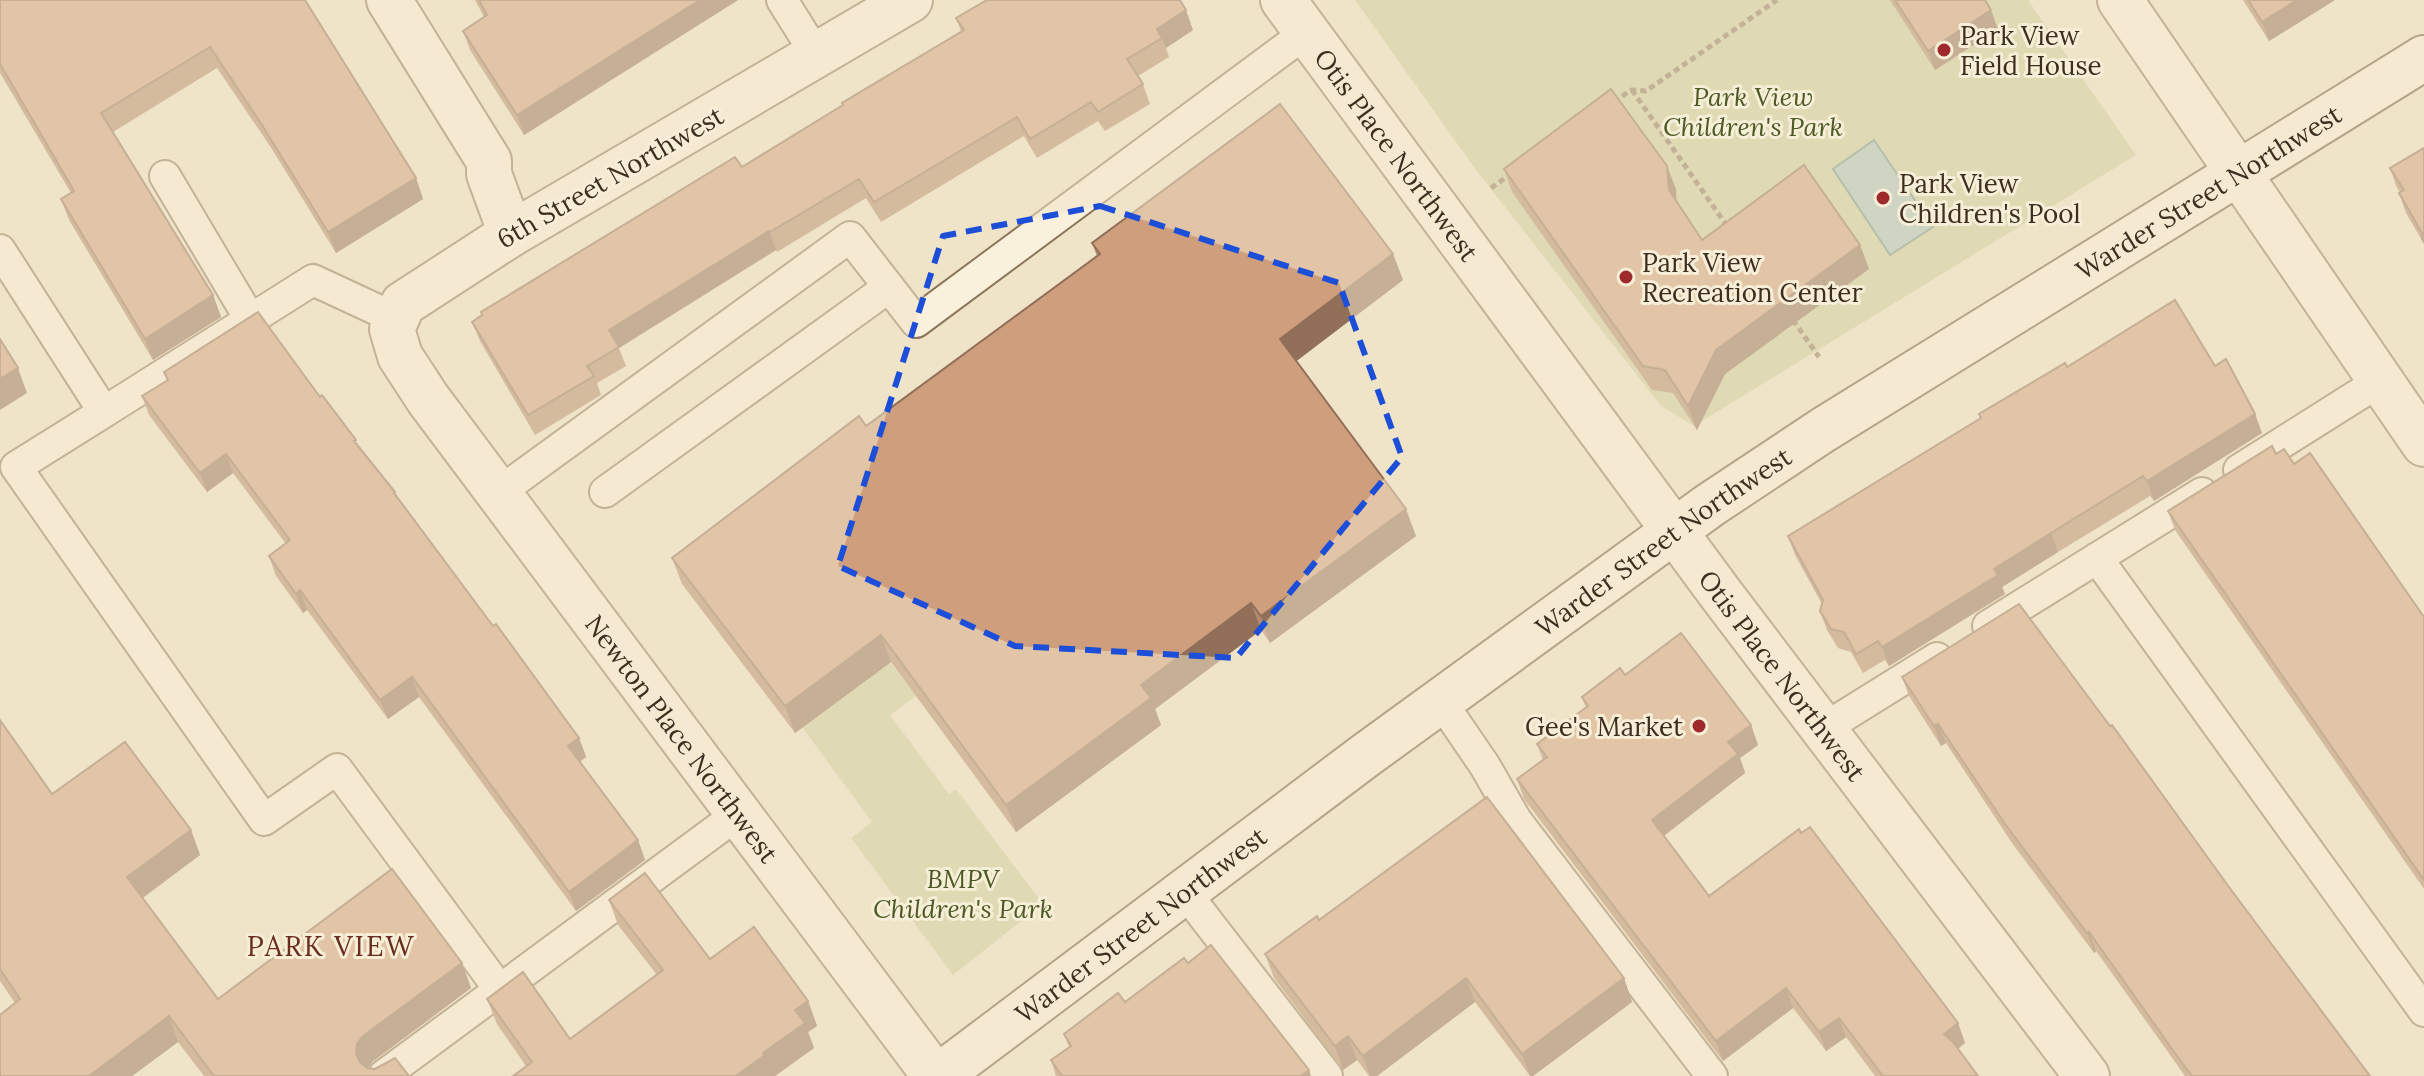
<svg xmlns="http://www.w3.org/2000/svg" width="2424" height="1076" font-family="Lora,serif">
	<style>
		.green { fill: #c9cf9b }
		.water { fill: #a9c4bc; stroke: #6f938a; stroke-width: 2 }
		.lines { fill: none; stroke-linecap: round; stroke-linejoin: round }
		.lane-casing { stroke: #8d765c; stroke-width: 34 }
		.street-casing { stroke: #8d765c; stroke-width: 48 }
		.secondary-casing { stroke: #6f573f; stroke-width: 48 }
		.path { stroke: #8d765c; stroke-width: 5; stroke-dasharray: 6 4; stroke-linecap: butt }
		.lane { stroke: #faf1dc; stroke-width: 30 }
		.street { stroke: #faf1dc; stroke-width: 44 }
		.secondary { stroke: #faf1dc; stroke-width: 44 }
		.wall { fill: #b2896c }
		.shaded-wall { fill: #916f58 }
		.building { fill: #cf9f7d; stroke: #916f58; stroke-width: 2 }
		.marked { fill: none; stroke: #1d4ed8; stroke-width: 6; stroke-dasharray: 16 10; stroke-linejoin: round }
		.poi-dot { fill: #9e2a2b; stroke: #f7eed8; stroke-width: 3 }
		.labels { text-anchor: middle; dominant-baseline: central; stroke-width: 6; stroke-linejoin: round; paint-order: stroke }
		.poi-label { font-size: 26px; fill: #3d2e20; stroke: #f7eed8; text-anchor: start }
		.park-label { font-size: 26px; font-style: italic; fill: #4d5a26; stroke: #f7eed8 }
		.street-label { font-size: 26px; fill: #3d2e20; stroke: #f7eed8 }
		.neighbourhood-label { font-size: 28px; letter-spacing: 2px; fill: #6b2e1e; stroke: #f7eed8 }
	</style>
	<rect width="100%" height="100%" fill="#f0e4c8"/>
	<path class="green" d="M 1355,0 L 2028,0 L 2136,155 L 1694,426 L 1661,406 L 1476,170 Z
		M 890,662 L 916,696 L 890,715 L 949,794 L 956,789 L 1043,904 L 953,975 L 851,838 L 872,822 L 802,727 Z"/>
	<path class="water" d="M 1874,140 L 1933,227 L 1890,255 L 1833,169 Z"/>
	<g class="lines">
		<g class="lane-casing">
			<path id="lane" d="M 782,0 L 817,56
				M 165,176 L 250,319
				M 0,250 L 104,412 L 313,280 L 397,319
				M 104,412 L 16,467 L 264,820 L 337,769 L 500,990
				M 2239,470 L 2380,381
				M 605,492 L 889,287
				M 498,493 L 850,237 L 916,322 L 1307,32
				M 2097,558 L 2424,1011
				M 1988,626 L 2202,493
				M 1440,700 L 1485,766 L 1516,820 L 1712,1076
				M 1823,729 L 1937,658
				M 1184,891 L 1327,1076
				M 383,1076 L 738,814"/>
		</g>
		<g class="street-casing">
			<g id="street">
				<path d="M 389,0 L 489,161 L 489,174 L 511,234"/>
				<path id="s1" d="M 910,0 L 511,234 L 403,304 L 392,329 L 400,356 L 428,399 L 935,1076"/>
				<path id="s2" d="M 1283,0 L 1720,593 L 2087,1076"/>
				<path d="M 2120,0 L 2424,444"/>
			</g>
		</g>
		<g class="secondary-casing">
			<g id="secondary">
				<path id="s3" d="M 939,1076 L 1366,755 L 1710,505 L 1823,430 L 2424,58"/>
			</g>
		</g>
		<path class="path" d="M 1632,90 L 1727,226
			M 1614,102 L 1631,90 L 1646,91 L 1777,0
			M 1491,188 L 1511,174
			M 1793,320 L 1819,357"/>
		<use href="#lane" class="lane"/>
		<use href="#street" class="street"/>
		<use href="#secondary" class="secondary"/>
	</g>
	<path class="wall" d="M 0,0 L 305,0 L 416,178 L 423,199 L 336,253 L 270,146 L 217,68 L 113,132 L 213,295 L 221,317 L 153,360 L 69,220 L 61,199 L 71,193 L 0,73 Z
		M 475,0 L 738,0 L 524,135 L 470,50 L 463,31 L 484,17 Z
		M 1890,0 L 1985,0 L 1998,29 L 1935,70 Z
		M 2243,0 L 2335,0 L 2269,41 Z
		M 956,18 L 1193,30 L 1166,48 L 1169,57 L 1138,76 L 1143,84 L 1150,104 L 1105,131 L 1098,121 L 1037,158 L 1024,136 L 881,222 L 866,198 L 777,252 L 776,250 L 619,348 L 626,366 L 597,383 L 601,395 L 535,435 L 480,341 L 472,322 L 742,167 L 843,106 L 961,31 Z
		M 2424,148 L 2424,244 L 2406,213 L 2399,193 L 2400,192 L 2397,188 L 2390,168 Z
		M 1504,169 L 1676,189 L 1676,201 L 1702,240 L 1860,245 L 1869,269 L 1725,374 L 1697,430 L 1673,393 L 1652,390 L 1512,192 Z
		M 1092,243 L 1393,254 L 1403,280 L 1296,361 L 1416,536 L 1270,643 L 1261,630 L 1155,709 L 1161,725 L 1016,832 L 891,662 L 795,733 L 682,584 L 672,558 L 866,426 L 1097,256 Z
		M 2067,367 L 2255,414 L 2262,433 L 2154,501 L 2150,496 L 2058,552 L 2002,587 L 2005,594 L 1889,666 L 1885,660 L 1863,673 L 1851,652 L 1838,648 L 1827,630 L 1820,611 L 1822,604 L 1795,555 L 1788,536 L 1980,418 L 1979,414 Z
		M 164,372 L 320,397 L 395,492 L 397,499 L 579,738 L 586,757 L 580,762 L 638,840 L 645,860 L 576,911 L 419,697 L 388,719 L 307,610 L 303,613 L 276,576 L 269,556 L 286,544 L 233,473 L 207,492 L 149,415 L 142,396 L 167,381 Z
		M 2276,454 L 2294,464 L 2424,617 L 2424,889 L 2175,530 L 2168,511 Z
		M 1625,675 L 1751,725 L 1758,745 L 1740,758 L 1745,773 L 1664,836 L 1709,896 L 1958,1023 L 1965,1043 L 1958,1049 L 1978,1076 L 1875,1076 L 1846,1037 L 1826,1051 L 1793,1008 L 1723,1061 L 1524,799 L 1517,779 L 1543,760 L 1537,744 L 1586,708 L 1582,697 Z
		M 1902,677 L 2229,887 L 2370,1076 L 2185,1076 L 2096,951 L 2094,953 L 2012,843 L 1946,743 L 1941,746 L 1909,696 Z
		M 0,720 L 52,794 L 191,830 L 200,855 L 143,898 L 218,999 L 462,963 L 471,988 L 372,1062 L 368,1068 L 409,1076 L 204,1076 L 178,1042 L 132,1076 L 0,1076 L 15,1003 L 0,981 Z
		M 609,900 L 710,959 L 808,1001 L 817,1026 L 808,1032 L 814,1048 L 775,1076 L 513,1076 L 526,1066 L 497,1024 L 487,999 L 570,1039 L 657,975 L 618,925 Z
		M 1319,920 L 1624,978 L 1632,1002 L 1533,1076 L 1530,1076 L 1475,1002 L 1377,1076 L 1369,1076 L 1357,1060 L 1343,1070 L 1274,978 L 1265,954 Z
		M 1125,1002 L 1309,1070 L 1311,1076 L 1056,1076 L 1051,1060 L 1069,1047 L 1064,1034 Z"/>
	<path class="shaded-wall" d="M 700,0 L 738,0 L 524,135 L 517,115 Z
		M 2297,0 L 2335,0 L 2269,41 L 2262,22 Z
		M 1186,10 L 1193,30 L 1166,48 L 1162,38 L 1157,29 Z
		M 1991,10 L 1998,29 L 1935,70 L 1928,51 Z
		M 1667,166 L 1676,189 L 1677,213 L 1669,190 Z
		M 416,178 L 423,199 L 336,253 L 328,232 Z
		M 769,231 L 776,250 L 619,348 L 609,330 Z
		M 1860,245 L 1869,269 L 1725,374 L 1697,430 L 1688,406 L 1716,350 Z
		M 1393,254 L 1403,280 L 1290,366 L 1280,339 Z
		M 213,295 L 221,317 L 153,360 L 145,339 Z
		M 18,368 L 27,393 L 0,410 L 0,379 Z
		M 2255,414 L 2262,433 L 2154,501 L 2147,481 Z
		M 226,454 L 233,473 L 207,492 L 200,473 Z
		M 1406,509 L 1416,536 L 1270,643 L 1261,616 Z
		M 2051,533 L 2058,552 L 2002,587 L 2005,594 L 1889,666 L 1882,647 L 1994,569 Z
		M 300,590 L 307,610 L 303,613 L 296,594 Z
		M 1251,603 L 1261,630 L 1155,709 L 1161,725 L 1016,832 L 1006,805 L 1141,685 Z
		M 881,635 L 891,662 L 795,733 L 785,706 Z
		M 412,677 L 419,697 L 388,719 L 380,700 Z
		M 1938,724 L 1946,743 L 1941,746 L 1934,726 Z
		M 1751,725 L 1758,745 L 1740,758 L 1745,773 L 1659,839 L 1652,820 L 1728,742 Z
		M 579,738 L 586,757 L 575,765 L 568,746 Z
		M 191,830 L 200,855 L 136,902 L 127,877 Z
		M 638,840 L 645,860 L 576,911 L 569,892 Z
		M 2089,932 L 2096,951 L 2094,953 L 2087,933 Z
		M 462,963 L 471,988 L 372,1062 L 366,1070 L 366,1076 L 356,1054 L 357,1044 L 363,1036 Z
		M 1466,978 L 1475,1002 L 1377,1076 L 1370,1076 L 1363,1056 Z
		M 1624,978 L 1632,1002 L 1533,1076 L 1530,1076 L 1522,1054 Z
		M 1786,988 L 1793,1008 L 1723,1061 L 1716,1041 Z
		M 808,1001 L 817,1026 L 808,1032 L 814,1048 L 775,1076 L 736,1076 L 763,1053 L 795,1010 Z
		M 169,1016 L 178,1042 L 132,1076 L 89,1076 Z
		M 1839,1018 L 1846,1037 L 1826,1051 L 1819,1032 Z
		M 1958,1023 L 1965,1043 L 1951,1054 L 1944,1034 Z
		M 1348,1036 L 1357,1060 L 1343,1070 L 1335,1046 Z
		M 1309,1070 L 1311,1076 L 1301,1076 Z"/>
	<path class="building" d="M 0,0 L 305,0 L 416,178 L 328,232 L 262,125 L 210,47 L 101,113 L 213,295 L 145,339 L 61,199 L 74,191 L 0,64 Z
		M 479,0 L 700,0 L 517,115 L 463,31 L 487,15 Z
		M 987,0 L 1180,0 L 1186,10 L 1157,29 L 1162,38 L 1127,59 L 1143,84 L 1098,112 L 1091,102 L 1030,139 L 1017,117 L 874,202 L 859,179 L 770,232 L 769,231 L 609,330 L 619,347 L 587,366 L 594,376 L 528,415 L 472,322 L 482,315 L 481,312 L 735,157 L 742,167 L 843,105 L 842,103 L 964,30 L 956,18 Z
		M 1895,0 L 1985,0 L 1991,10 L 1928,51 Z
		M 2248,0 L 2297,0 L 2262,22 Z
		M 1611,89 L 1667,166 L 1669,190 L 1702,240 L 1804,165 L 1860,245 L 1716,350 L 1688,406 L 1665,370 L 1643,366 L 1504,169 Z
		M 1280,104 L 1393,254 L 1280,339 L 1406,509 L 1261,616 L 1251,603 L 1141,685 L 1151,698 L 1006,805 L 881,635 L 785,706 L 672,558 L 859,416 L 866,426 L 1100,254 L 1092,243 Z
		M 2424,148 L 2424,242 L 2422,239 L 2422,233 L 2399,193 L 2404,190 L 2390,168 Z
		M 2175,300 L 2215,366 L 2226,359 L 2255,414 L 2147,481 L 2143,476 L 2051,533 L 1994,569 L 1998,575 L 1882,647 L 1878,641 L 1856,654 L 1844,632 L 1831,629 L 1820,611 L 1823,600 L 1788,536 L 1981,418 L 1979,414 L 2065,363 L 2067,367 Z
		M 258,312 L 320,397 L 322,395 L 356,440 L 354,441 L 395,492 L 394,493 L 493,626 L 496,624 L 579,738 L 568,746 L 638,840 L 569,892 L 412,677 L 380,700 L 300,590 L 296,594 L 269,556 L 290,540 L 226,454 L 200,473 L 142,396 L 168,380 L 164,372 Z
		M 0,339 L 18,368 L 0,379 Z
		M 2272,446 L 2276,454 L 2284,449 L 2294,464 L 2310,453 L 2424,617 L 2424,880 L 2168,511 Z
		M 2019,604 L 2110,726 L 2112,725 L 2229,887 L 2370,1076 L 2192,1076 L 2177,1056 L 2089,932 L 2087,933 L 2005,824 L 1938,724 L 1934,726 L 1902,677 Z
		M 1681,633 L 1751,725 L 1728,742 L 1738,754 L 1652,820 L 1709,896 L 1799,829 L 1801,833 L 1810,827 L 1958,1023 L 1944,1034 L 1953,1042 L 1978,1076 L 1883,1076 L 1839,1018 L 1819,1032 L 1786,988 L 1716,1041 L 1517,779 L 1547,757 L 1537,744 L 1588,706 L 1582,697 L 1620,668 L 1625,675 Z
		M 0,720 L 52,794 L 125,742 L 191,830 L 127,877 L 218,999 L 392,869 L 462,963 L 363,1036 L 357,1044 L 356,1054 L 360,1062 L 367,1068 L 375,1069 L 395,1058 L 409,1076 L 214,1076 L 169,1016 L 89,1076 L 0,1076 L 0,1015 L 20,999 L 0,969 Z
		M 1487,797 L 1624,978 L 1522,1054 L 1466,978 L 1363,1056 L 1348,1036 L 1335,1046 L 1265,954 L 1317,916 L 1319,920 Z
		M 645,873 L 710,959 L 754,927 L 808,1001 L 795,1010 L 805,1023 L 763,1053 L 765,1055 L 736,1076 L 513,1076 L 532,1062 L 487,999 L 523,972 L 570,1039 L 663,970 L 609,900 Z
		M 1211,945 L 1309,1070 L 1301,1076 L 1062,1076 L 1051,1060 L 1071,1046 L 1064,1034 L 1118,993 L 1125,1002 L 1184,958 L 1188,963 Z"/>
	<path d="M0 0H2424V1076H0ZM 1100,206 L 1339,283 L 1402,457 L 1236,658 L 1015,646 L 838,566 L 943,236 Z" fill="#f0e4c8" fill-opacity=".55" fill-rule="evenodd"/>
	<path class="marked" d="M 1100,206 L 1339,283 L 1402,457 L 1236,658 L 1015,646 L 838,566 L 943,236 Z"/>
	<g class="poi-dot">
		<circle cx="1944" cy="50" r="8"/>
		<circle cx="1883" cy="198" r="8"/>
		<circle cx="1626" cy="277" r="8"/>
		<circle cx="1699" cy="726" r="8"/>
	</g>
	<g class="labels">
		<g class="poi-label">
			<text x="1960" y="35">Park View<tspan x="1960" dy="30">Field House</tspan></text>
			<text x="1899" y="183">Park View<tspan x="1899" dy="30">Children's Pool</tspan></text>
			<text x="1642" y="262">Park View<tspan x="1642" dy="30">Recreation Center</tspan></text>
			<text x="1683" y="726" text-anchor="end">Gee's Market</text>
		</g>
		<g class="park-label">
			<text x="1753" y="96">Park View<tspan x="1753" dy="30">Children's Park</tspan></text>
			<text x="963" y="878">BMPV<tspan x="963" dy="30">Children's Park</tspan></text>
		</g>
		<g class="street-label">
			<text stroke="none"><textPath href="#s2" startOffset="192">Otis Place Northwest</textPath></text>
			<text transform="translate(610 177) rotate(-30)">6th Street Northwest</text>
			<text stroke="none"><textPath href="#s3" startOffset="1548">Warder Street Northwest</textPath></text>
			<text stroke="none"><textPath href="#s3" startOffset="900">Warder Street Northwest</textPath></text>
			<text stroke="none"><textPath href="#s2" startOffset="840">Otis Place Northwest</textPath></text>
			<text stroke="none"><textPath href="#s1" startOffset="1122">Newton Place Northwest</textPath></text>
			<text stroke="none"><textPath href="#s3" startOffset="252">Warder Street Northwest</textPath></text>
		</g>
		<g class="neighbourhood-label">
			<text x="331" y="946">PARK VIEW</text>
		</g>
	</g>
</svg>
